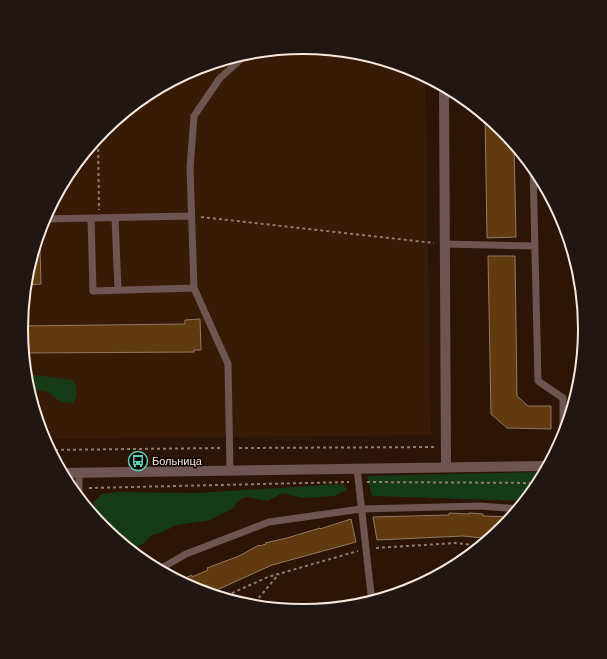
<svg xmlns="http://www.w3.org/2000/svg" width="607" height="659" font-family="'DM Sans',sans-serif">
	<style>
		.built { fill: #371b07 }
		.green { fill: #153b16 }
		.building { fill: #613a10; stroke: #937a64 }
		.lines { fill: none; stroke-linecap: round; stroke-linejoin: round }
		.path { stroke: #8f7b6f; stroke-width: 2; stroke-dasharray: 3 3; stroke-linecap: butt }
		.lane { stroke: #6f5551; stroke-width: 7 }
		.street { stroke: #6f5551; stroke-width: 10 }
		.labels { text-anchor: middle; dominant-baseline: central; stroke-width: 3; stroke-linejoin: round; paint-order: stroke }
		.poi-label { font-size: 11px; fill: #f7e7dd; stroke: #0d0502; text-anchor: start }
		.rim { fill: none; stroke: #f7e7dd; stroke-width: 2 }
	</style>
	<rect width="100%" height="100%" fill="#2c1507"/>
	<path class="built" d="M 304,47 L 359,52 L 412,69 L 425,76 L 431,435 L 43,439 L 26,384 L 21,329 L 26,274 L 43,221 L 69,172 L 104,130 L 147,94 L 196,68 L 249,52 Z"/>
	<path class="green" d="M 34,375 L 73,380 C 78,388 78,396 73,403 C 55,403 61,400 49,393 C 43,389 36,392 30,388 L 30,381 Z
		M 546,472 L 538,487 L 527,501 L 372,496 L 367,476 Z
		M 343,484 L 347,490 L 334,496 L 303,498 L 282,493 L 268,501 L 246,497 L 238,501 L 232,509 L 207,521 L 176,525 L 163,532 L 152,535 L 143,544 L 130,551 L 104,529 L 93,515 L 94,502 L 102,494 L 119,492 L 197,493 Z"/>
	<path class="building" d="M 485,115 L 503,130 L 514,143 L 516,237 L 487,238 Z
		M 34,249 L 40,249 L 41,284 L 25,285 L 26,274 Z
		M 488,256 L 515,256 L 517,396 L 528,406 L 551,406 L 551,429 L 507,428 L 491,414 Z
		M 200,319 L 201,350 L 194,350 L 194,352 L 23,353 L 21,326 L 185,324 L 185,320 Z
		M 449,513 L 469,514 L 469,513 L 483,514 L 483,516 L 513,517 L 503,529 L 492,539 L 463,536 L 377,540 L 373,517 L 449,515 Z
		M 351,519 L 356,542 L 272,565 L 208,594 L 195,590 L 179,581 L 192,575 L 192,577 L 208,570 L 207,568 L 239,556 L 259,545 L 260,546 L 266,544 L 265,543 L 287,538 L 320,528 L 320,529 Z"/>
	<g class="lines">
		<path class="path" d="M 98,137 L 99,210
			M 201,217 L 434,243
			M 239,448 L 436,447
			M 49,450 L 220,448
			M 367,482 L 540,483
			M 89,488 L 349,482
			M 376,548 L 455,543 L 483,546
			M 221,598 L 268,577 L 358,551
			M 251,607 L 279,574"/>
		<path class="lane" d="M 533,166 L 538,381 L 563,398 L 563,440
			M 115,218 L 118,290
			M 44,219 L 190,216
			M 91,219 L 93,291 L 194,288
			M 445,244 L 535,246
			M 357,468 L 372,603
			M 230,470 L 228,364 L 194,288 L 190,168 L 194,116 L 220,78 L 248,53
			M 79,473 L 79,499
			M 158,570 L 186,554 L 269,522 L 361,509 L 480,506 L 520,509"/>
		<path class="street" d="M 444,86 L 446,467
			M 62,473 L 549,466"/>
	</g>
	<defs>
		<g id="bus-ring" transform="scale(1)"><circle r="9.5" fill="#0d0502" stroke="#5dceb8" stroke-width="1.5"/><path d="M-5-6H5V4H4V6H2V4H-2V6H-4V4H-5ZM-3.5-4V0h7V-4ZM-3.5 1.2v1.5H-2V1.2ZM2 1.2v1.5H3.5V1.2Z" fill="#5dceb8"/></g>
	</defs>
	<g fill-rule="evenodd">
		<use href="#bus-ring" x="138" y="461"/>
	</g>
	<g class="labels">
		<g class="poi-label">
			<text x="152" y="461">Больница</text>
		</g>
	</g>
	<path d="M0 0H607V659H0ZM28 329a275 275 0 1 1 550 0a275 275 0 1 1-550 0Z" fill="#201714" fill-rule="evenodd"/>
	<path class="rim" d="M28 329a275 275 0 1 1 550 0a275 275 0 1 1-550 0Z"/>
</svg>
